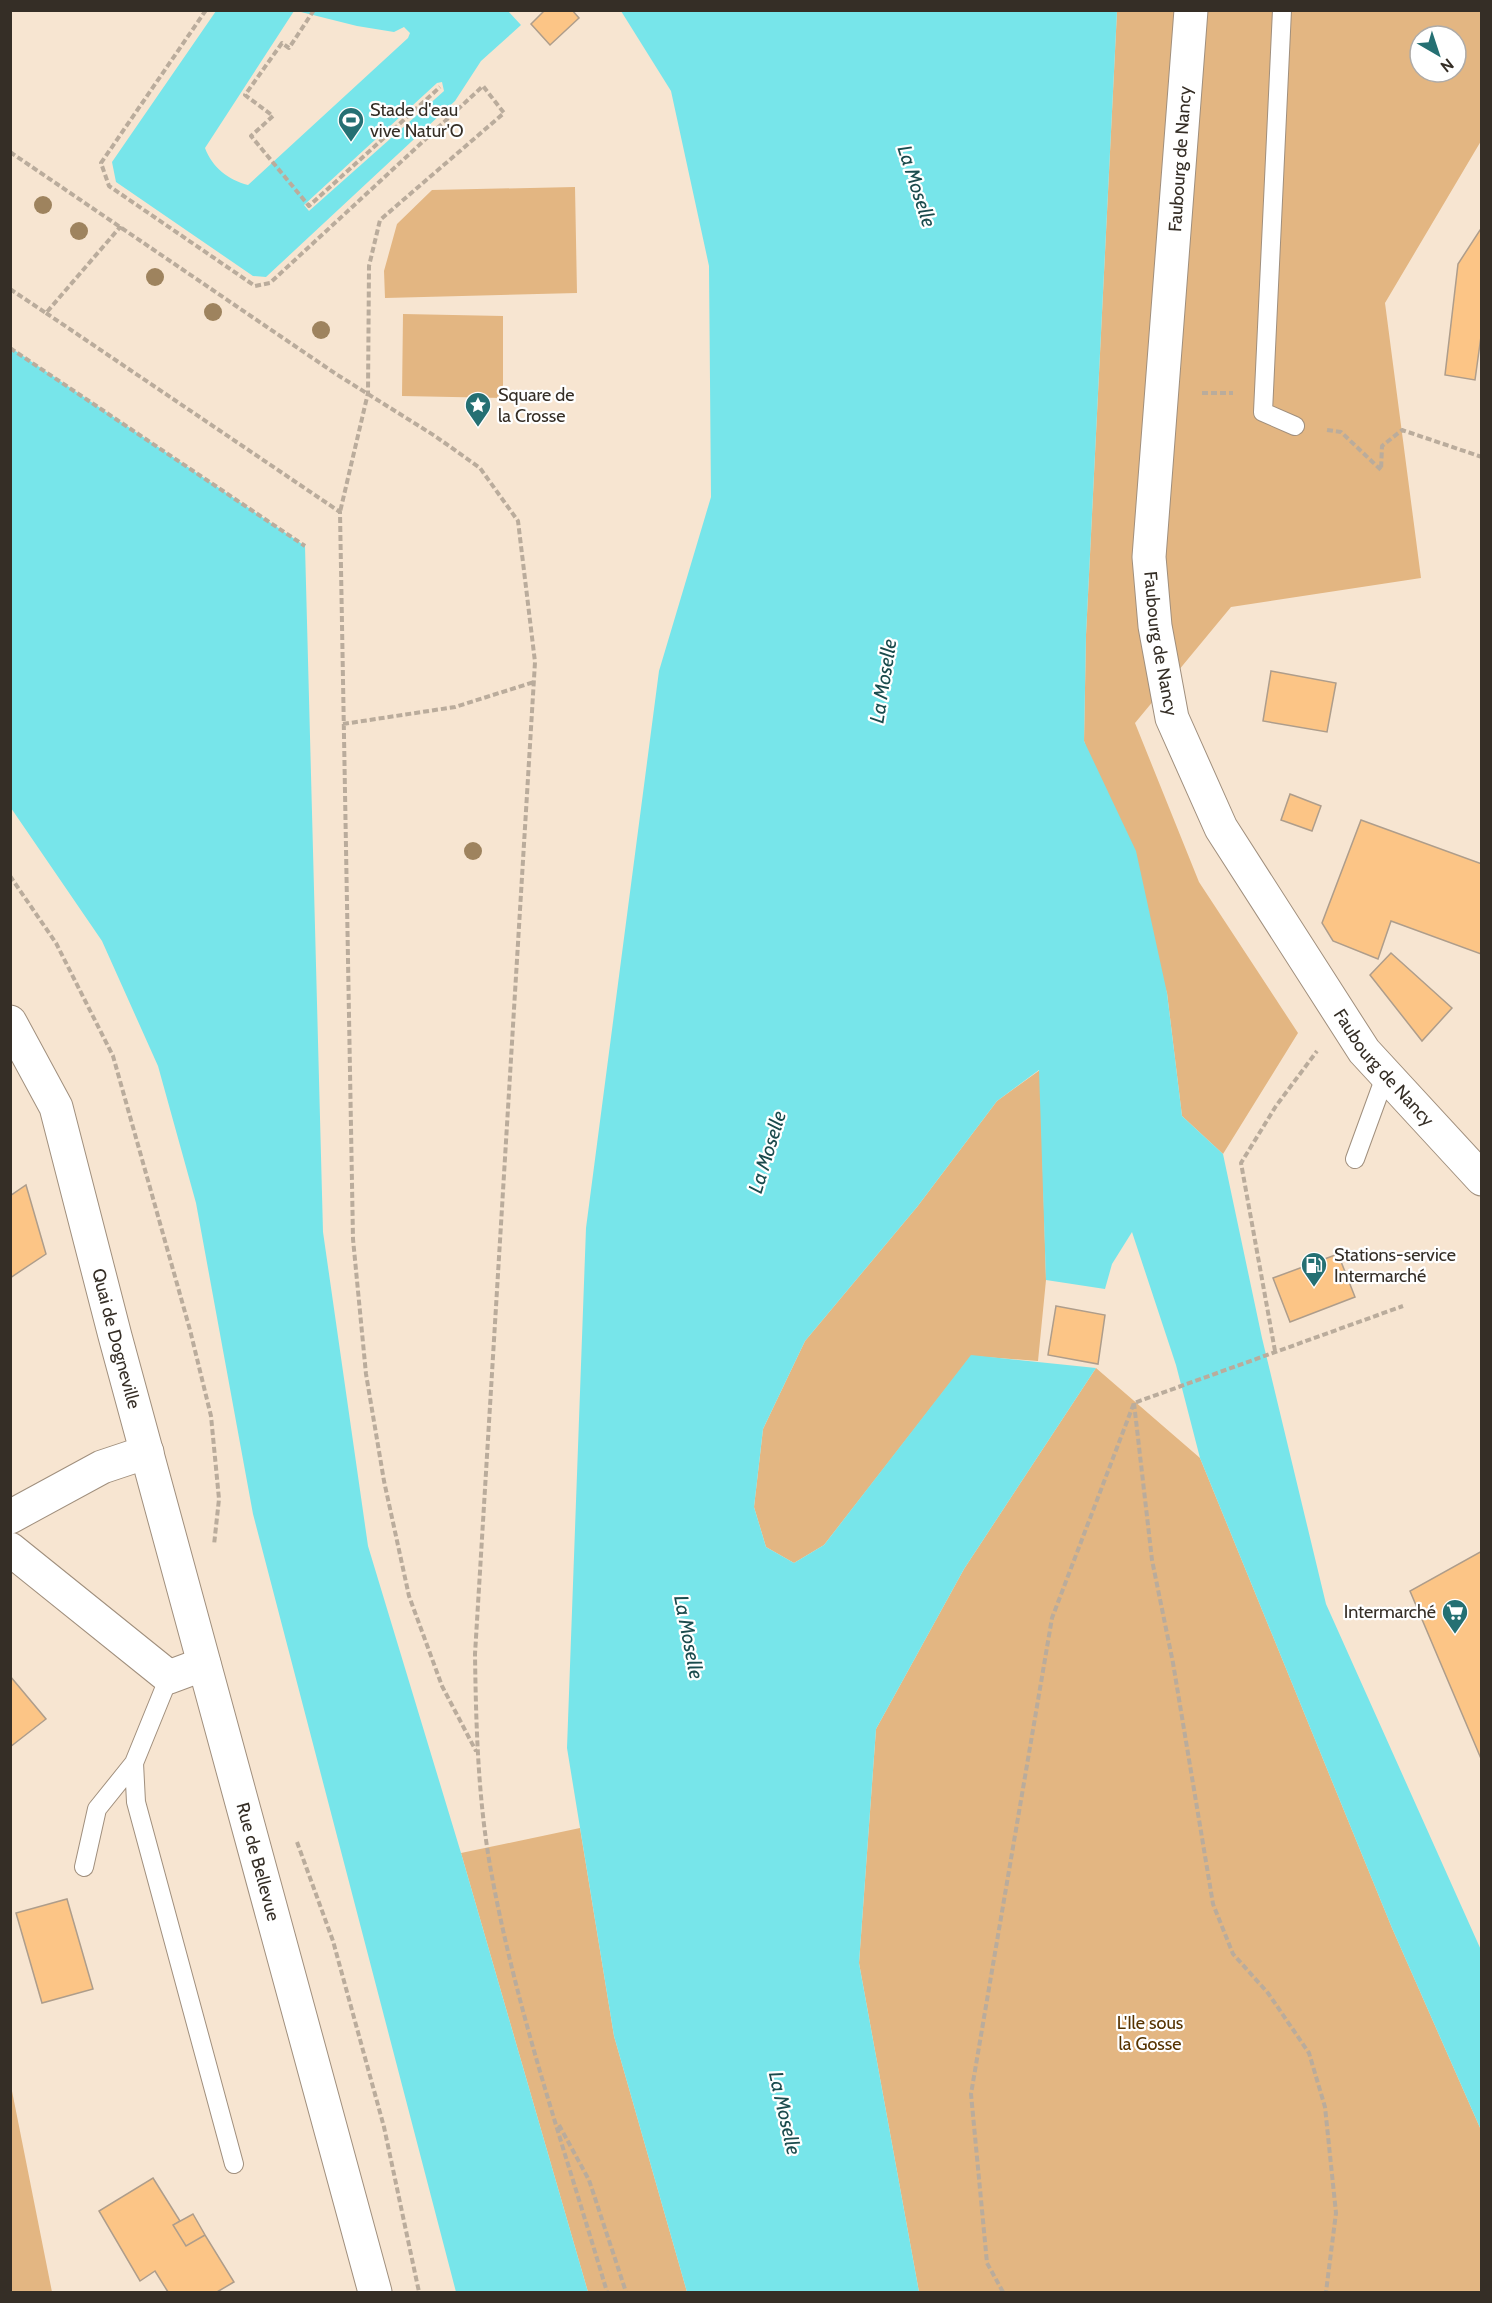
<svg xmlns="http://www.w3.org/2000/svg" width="1492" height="2303" font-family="Cabin,sans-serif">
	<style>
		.green { fill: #e3b682; fill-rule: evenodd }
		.water { fill: #77e5ea; fill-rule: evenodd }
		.building { fill: #fcc586; stroke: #ae9d8b; stroke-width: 1.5 }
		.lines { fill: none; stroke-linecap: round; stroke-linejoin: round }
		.lane-casing { stroke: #a08f7d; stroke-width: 20 }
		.street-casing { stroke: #a08f7d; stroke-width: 35 }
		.primary-casing { stroke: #a08f7d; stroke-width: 35 }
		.path { stroke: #baac9c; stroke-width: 4; stroke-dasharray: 6 3; stroke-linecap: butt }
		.lane { stroke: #fff; stroke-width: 18 }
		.street { stroke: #fff; stroke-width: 33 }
		.primary { stroke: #fff; stroke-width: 33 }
		.tree { fill: #9e835e }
		.labels { text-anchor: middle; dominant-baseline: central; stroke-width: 4.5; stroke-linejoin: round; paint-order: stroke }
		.poi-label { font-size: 18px; fill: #352e26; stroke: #fff; text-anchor: start }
		.street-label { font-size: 18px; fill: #352e26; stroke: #fff }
		.park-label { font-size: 18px; fill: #563300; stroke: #fff }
		.water-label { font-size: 20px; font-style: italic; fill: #1a4b4d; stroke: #fff }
	</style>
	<rect width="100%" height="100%" fill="#f7e5d1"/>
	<path class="green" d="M 1117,11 L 1481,11 L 1481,141 L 1385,303 L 1421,578 L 1231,607 L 1135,723 L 1199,882 L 1298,1033 L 1223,1154 L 1182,1116 L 1167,993 L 1084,741 L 1086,635 ZM 1420,36 L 1456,36 L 1456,72 L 1420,72 Z
		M 575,187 L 577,293 L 385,298 L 384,271 L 397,224 L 432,190 Z
		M 403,314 L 503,316 L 503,398 L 402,396 Z
		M 1040,1070 L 1046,1280 L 1038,1361 L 971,1356 L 824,1545 L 794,1563 L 766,1547 L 754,1507 L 763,1429 L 805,1341 L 917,1207 L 997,1101 Z
		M 1096,1368 L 1200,1458 L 1392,1928 L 1481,2130 L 1481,2292 L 919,2292 L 859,1963 L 876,1729 L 964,1569 Z
		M 580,1828 L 614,2036 L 687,2292 L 588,2292 L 461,1853 Z
		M 10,2086 L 11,2086 L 52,2292 L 11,2292 Z"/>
	<path class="water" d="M 216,11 L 294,11 L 205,148 C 212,167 228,180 248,185 L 408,38 L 410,33 L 404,27 L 394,32 L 357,26 L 297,11 L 508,11 L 521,25 L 481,61 L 455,101 L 266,277 L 253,276 L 116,182 L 112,162 ZM 442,82 L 444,91 L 309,211 L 304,205 L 437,83 Z
		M 621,11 L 1117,11 L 1086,635 L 1084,741 L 1136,851 L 1167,993 L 1182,1116 L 1223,1154 L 1262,1338 L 1326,1604 L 1481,1950 L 1481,2130 L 1392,1928 L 1200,1458 L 1176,1365 L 1132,1232 L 1112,1264 L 1105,1289 L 1046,1280 L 1039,1070 L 997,1101 L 917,1207 L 805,1341 L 763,1429 L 754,1507 L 766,1547 L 794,1563 L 824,1545 L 971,1355 L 1096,1368 L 964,1569 L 876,1729 L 859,1963 L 919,2292 L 687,2292 L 614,2036 L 567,1748 L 586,1228 L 659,671 L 711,497 L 709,266 L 671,91 Z
		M 11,348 L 305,546 L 323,1232 L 368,1546 L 461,1853 L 588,2292 L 456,2292 L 253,1514 L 196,1203 L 158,1066 L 102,941 L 11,808 Z"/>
	<path class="building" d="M 545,10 L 572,10 L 579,18 L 550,45 L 531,24 Z
		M 1482,227 L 1482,329 L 1475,380 L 1445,375 L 1458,264 Z
		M 1271,671 L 1336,683 L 1327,732 L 1263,721 Z
		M 1290,794 L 1321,806 L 1312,831 L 1281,820 Z
		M 1361,820 L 1482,864 L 1481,954 L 1391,921 L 1378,959 L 1333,941 L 1322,923 Z
		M 1391,953 L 1452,1008 L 1422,1041 L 1370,975 Z
		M 26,1185 L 46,1254 L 10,1278 L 10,1196 Z
		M 1338,1254 L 1355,1297 L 1290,1322 L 1273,1278 Z
		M 1056,1306 L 1105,1315 L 1098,1364 L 1048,1355 Z
		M 1482,1551 L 1482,1761 L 1410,1591 Z
		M 10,1676 L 46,1719 L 10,1747 Z
		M 67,1899 L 93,1989 L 42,2003 L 16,1913 Z
		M 153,2178 L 180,2221 L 173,2225 L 186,2246 L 205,2235 L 234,2282 L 217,2292 L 168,2292 L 155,2271 L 140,2281 L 99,2211 Z
		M 193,2214 L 205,2235 L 186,2246 L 173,2225 Z"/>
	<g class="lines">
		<g class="lane-casing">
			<path id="lane" d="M 1282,10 L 1263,412 L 1295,426
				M 1355,1159 L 1386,1074
				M 169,1677 L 134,1763 L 136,1802 L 234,2164
				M 84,1867 L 97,1809 L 134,1763"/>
		</g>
		<g class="street-casing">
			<path id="street" d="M 10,1517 L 102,1467 L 147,1452
				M 10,1549 L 169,1677 L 204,1664"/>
		</g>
		<g class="primary-casing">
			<g id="primary">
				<path id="s1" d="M 1191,10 L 1149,557 L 1155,626 L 1172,718 L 1221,828 L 1364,1051 L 1482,1179"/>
				<path id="s2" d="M 10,1022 L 56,1107 L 115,1336 L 375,2292"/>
			</g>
		</g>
		<path class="path" d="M 206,10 L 101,163 L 109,186 L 255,286 L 270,283 L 483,86 L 504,113 L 380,220 L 369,266 L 368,393 L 340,512
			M 314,10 L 289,48 L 282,43 L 245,95 L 273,116 L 251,136 L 309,206 L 440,87
			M 10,152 L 336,374 L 435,436 L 480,468 L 518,521 L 535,662 L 475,1654 C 476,1726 478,1800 491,1871 C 517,2014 566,2153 607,2292
			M 10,289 L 46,313 L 121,226
			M 46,313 L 340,512 L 353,1239 L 366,1374 L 384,1481 L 409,1596 L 442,1686 L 476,1751
			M 10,348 L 305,546
			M 1202,393 L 1233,393
			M 1327,430 L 1341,432 L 1381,470 L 1382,446 L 1402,430 L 1482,457
			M 343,724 L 455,707 L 534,682
			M 10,876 L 56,943 L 113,1056 L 190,1330 L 211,1416 L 219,1499 L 214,1545
			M 1275,1351 L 1241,1163 L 1276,1106 L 1317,1051
			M 1134,1403 L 1152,1560 L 1173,1663 L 1213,1904 L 1233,1954 L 1268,1993 L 1309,2053 L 1325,2107 L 1336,2213 L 1326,2292
			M 297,1842 L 333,1941 L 384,2127 L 419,2292
			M 559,2125 L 589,2180 L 626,2292
			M 1003,2292 L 987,2263 L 971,2094 L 1052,1618 L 1134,1403 L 1403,1306"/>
		<use href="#lane" class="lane"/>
		<use href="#street" class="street"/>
		<use href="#primary" class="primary"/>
	</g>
	<g class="tree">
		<circle cx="43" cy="205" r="9"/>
		<circle cx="79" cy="231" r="9"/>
		<circle cx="155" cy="277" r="9"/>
		<circle cx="213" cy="312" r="9"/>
		<circle cx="321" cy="330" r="9"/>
		<circle cx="473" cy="851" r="9"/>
	</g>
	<defs>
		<g id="stadium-pin" transform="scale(1.35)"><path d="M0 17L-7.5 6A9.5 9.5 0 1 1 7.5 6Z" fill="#257073" stroke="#fff"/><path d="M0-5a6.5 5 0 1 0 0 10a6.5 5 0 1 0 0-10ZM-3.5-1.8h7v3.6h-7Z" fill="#fff"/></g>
		<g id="sight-pin" transform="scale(1.35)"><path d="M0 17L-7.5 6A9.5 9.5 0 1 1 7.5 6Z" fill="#257073" stroke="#fff"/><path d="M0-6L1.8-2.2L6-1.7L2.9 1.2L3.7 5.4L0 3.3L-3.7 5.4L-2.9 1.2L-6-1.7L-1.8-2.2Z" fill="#fff"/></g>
		<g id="fuel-pin" transform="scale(1.35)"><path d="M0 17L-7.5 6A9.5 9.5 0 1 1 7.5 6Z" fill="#257073" stroke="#fff"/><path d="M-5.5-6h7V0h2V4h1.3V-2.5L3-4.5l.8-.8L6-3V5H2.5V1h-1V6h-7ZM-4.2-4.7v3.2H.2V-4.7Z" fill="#fff"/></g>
		<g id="supermarket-pin" transform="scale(1.35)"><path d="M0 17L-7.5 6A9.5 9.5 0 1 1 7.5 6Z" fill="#257073" stroke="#fff"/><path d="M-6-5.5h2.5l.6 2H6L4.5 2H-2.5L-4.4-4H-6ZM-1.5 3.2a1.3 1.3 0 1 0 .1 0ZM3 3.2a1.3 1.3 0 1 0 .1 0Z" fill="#fff"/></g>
	</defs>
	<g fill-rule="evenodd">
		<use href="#stadium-pin" x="351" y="120"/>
		<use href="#sight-pin" x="478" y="405"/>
		<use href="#fuel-pin" x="1314" y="1265"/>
		<use href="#supermarket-pin" x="1455" y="1612"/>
	</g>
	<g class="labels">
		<g class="poi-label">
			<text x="370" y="110">Stade d'eau<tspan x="370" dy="21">vive Natur'O</tspan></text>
			<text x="498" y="395">Square de<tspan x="498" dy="21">la Crosse</tspan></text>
			<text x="1334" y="1255">Stations-service<tspan x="1334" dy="21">Intermarché</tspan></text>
			<text x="1436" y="1612" text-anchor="end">Intermarché</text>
		</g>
		<g class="street-label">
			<text transform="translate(1180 159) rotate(-86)">Faubourg de Nancy</text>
			<text stroke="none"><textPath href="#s1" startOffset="636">Faubourg de Nancy</textPath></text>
			<text stroke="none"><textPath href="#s1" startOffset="1122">Faubourg de Nancy</textPath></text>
			<text stroke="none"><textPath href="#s2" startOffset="336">Quai de Dogneville</textPath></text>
			<text stroke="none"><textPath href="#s2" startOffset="878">Rue de Bellevue</textPath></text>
		</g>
		<g class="park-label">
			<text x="1150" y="2023">L'Ile sous<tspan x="1150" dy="21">la Gosse</tspan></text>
		</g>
		<g class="water-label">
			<text transform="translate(917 186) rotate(72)">La Moselle</text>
			<text transform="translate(883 681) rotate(-81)">La Moselle</text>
			<text transform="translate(767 1152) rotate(-73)">La Moselle</text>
			<text transform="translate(689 1637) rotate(79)">La Moselle</text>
			<text transform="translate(785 2113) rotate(77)">La Moselle</text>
		</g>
	</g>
	<rect width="1492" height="2303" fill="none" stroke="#352e26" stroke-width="24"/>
	<g transform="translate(1438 54) rotate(141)"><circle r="28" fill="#ffffff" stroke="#aeaba8" stroke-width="1.5"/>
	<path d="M0-4.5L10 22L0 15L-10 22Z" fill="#257073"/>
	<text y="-9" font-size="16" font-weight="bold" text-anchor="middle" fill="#352e26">N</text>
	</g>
</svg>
